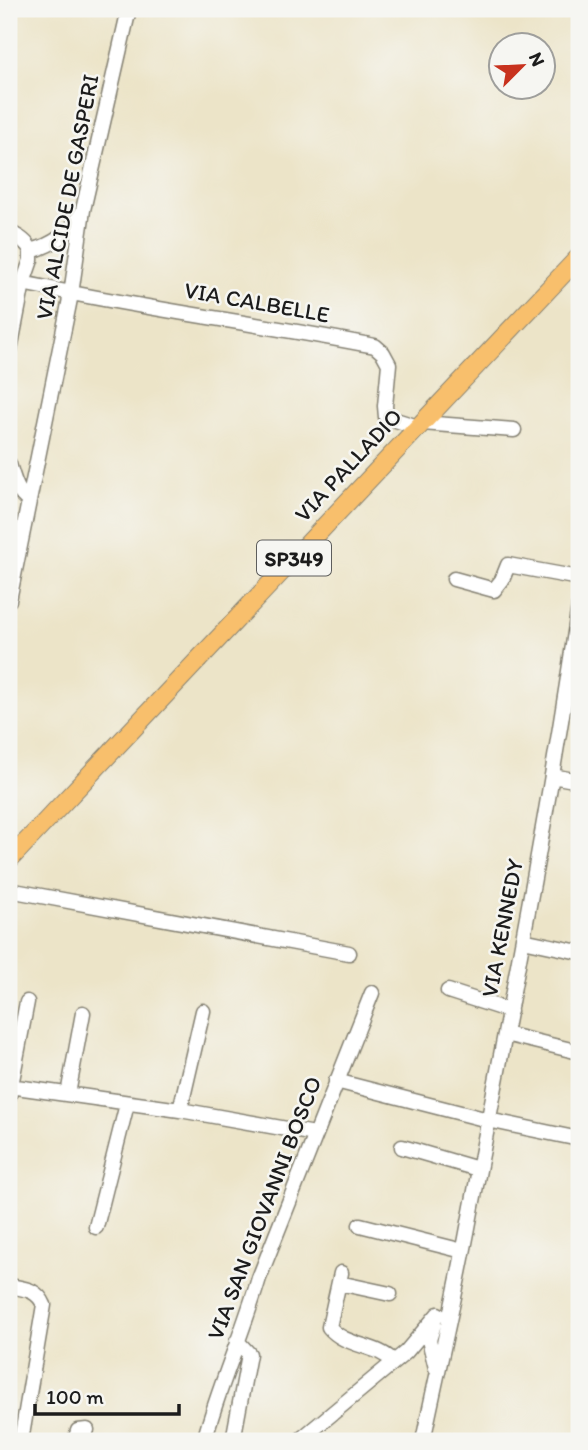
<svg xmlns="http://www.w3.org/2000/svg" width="588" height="1450" font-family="Itim,sans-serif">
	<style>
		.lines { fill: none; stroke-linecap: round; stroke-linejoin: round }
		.minor-casing { stroke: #848072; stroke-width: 17 }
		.major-casing { stroke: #848072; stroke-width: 20 }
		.minor { stroke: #fff; stroke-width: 14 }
		.major { stroke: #f8bf6c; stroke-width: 18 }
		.labels { text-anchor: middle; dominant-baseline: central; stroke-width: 5; stroke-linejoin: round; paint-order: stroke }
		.shield { fill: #f6f6f2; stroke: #5d5d5c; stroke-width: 2 }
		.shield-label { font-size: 21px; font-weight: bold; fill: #1c1c1c }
		.street-label { font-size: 23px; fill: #1c1c1c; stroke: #f6f6f2 }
	</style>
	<rect width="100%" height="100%" fill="#f6f6f2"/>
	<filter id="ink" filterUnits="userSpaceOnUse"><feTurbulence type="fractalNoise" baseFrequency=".0143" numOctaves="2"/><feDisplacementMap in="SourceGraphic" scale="14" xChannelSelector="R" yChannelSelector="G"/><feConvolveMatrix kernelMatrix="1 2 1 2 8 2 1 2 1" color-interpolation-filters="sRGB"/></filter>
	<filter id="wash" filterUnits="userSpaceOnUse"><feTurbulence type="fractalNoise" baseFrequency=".00686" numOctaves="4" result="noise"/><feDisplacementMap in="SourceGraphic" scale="28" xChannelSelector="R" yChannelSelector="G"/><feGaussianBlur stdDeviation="1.57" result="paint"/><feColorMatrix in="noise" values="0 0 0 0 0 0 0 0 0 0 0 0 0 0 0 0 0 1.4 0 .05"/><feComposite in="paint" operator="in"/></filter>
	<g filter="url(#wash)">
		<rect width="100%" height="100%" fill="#ece4c8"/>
	</g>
	<g filter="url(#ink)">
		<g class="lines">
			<g class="minor-casing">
				<path id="minor" d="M 9,232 C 18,237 27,241 31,251 C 52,245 69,235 80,215
					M 23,283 C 140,309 258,323 375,346 L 383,353 L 389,364 L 385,406 L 386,417 L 418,427
					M 9,355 L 23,283 L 31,260 L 31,251
					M 422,423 L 514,430
					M 9,464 C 13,477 17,494 29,501
					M 454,579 L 494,590 L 502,580 L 508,565 L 579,578
					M 9,600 L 71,294 L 83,210 L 129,9
					M 552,776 L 579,781
					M 9,890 L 349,953
					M 523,940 L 579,952
					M 448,991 L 510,1011
					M 505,1034 L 579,1052
					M 336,1081 L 488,1120 L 579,1139
					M 9,1086 L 180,1110 L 315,1134
					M 68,1094 L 83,1013
					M 9,1096 L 27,1002
					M 180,1110 L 203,1011
					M 402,1147 L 478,1169
					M 360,1225 L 463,1251
					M 96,1227 L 127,1104
					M 341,1273 L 329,1327 C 346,1348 376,1343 394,1362
					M 339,1283 L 390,1294
					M 9,1286 C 25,1289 37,1289 44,1305 L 21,1441
					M 434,1324 L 429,1340 L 436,1368
					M 234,1435 L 249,1354 L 237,1341
					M 75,1441 L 78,1431 L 87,1430
					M 204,1441 C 219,1386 243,1333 259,1278 L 372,993
					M 299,1441 L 406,1352 L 438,1314
					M 423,1441 C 437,1374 453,1306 466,1238 C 506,1028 548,818 579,605"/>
			</g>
			<g class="major-casing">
				<path id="major" d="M 9,860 L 579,257"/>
			</g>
			<use href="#minor" class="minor"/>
			<use href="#major" class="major"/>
		</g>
	</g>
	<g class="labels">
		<rect class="shield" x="257" y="540.5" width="74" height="35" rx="5"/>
		<g class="shield-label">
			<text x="294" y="558">SP349</text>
		</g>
		<g class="street-label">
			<text transform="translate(67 197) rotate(-79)">VIA ALCIDE DE GASPERI</text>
			<text transform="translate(257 302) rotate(10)">VIA CALBELLE</text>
			<text transform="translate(348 465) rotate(-47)">VIA PALLADIO</text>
			<text transform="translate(502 928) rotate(-79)">VIA KENNEDY</text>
			<text transform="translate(264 1208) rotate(-69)">VIA SAN GIOVANNI BOSCO</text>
		</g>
	</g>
	<rect width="588" height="1450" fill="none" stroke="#f6f6f2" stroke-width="35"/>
	<g transform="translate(522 66) rotate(66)"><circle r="33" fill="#f6f6f2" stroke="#9f9f9c" stroke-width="2"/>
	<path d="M0-5L12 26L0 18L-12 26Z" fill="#c8321e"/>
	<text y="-10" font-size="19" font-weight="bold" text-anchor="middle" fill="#1c1c1c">N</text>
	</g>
	<path d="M35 1404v10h144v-10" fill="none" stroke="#1c1c1c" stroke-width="3.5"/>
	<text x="46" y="1404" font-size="21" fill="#1c1c1c" stroke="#f6f6f2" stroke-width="5" paint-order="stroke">100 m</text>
</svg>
